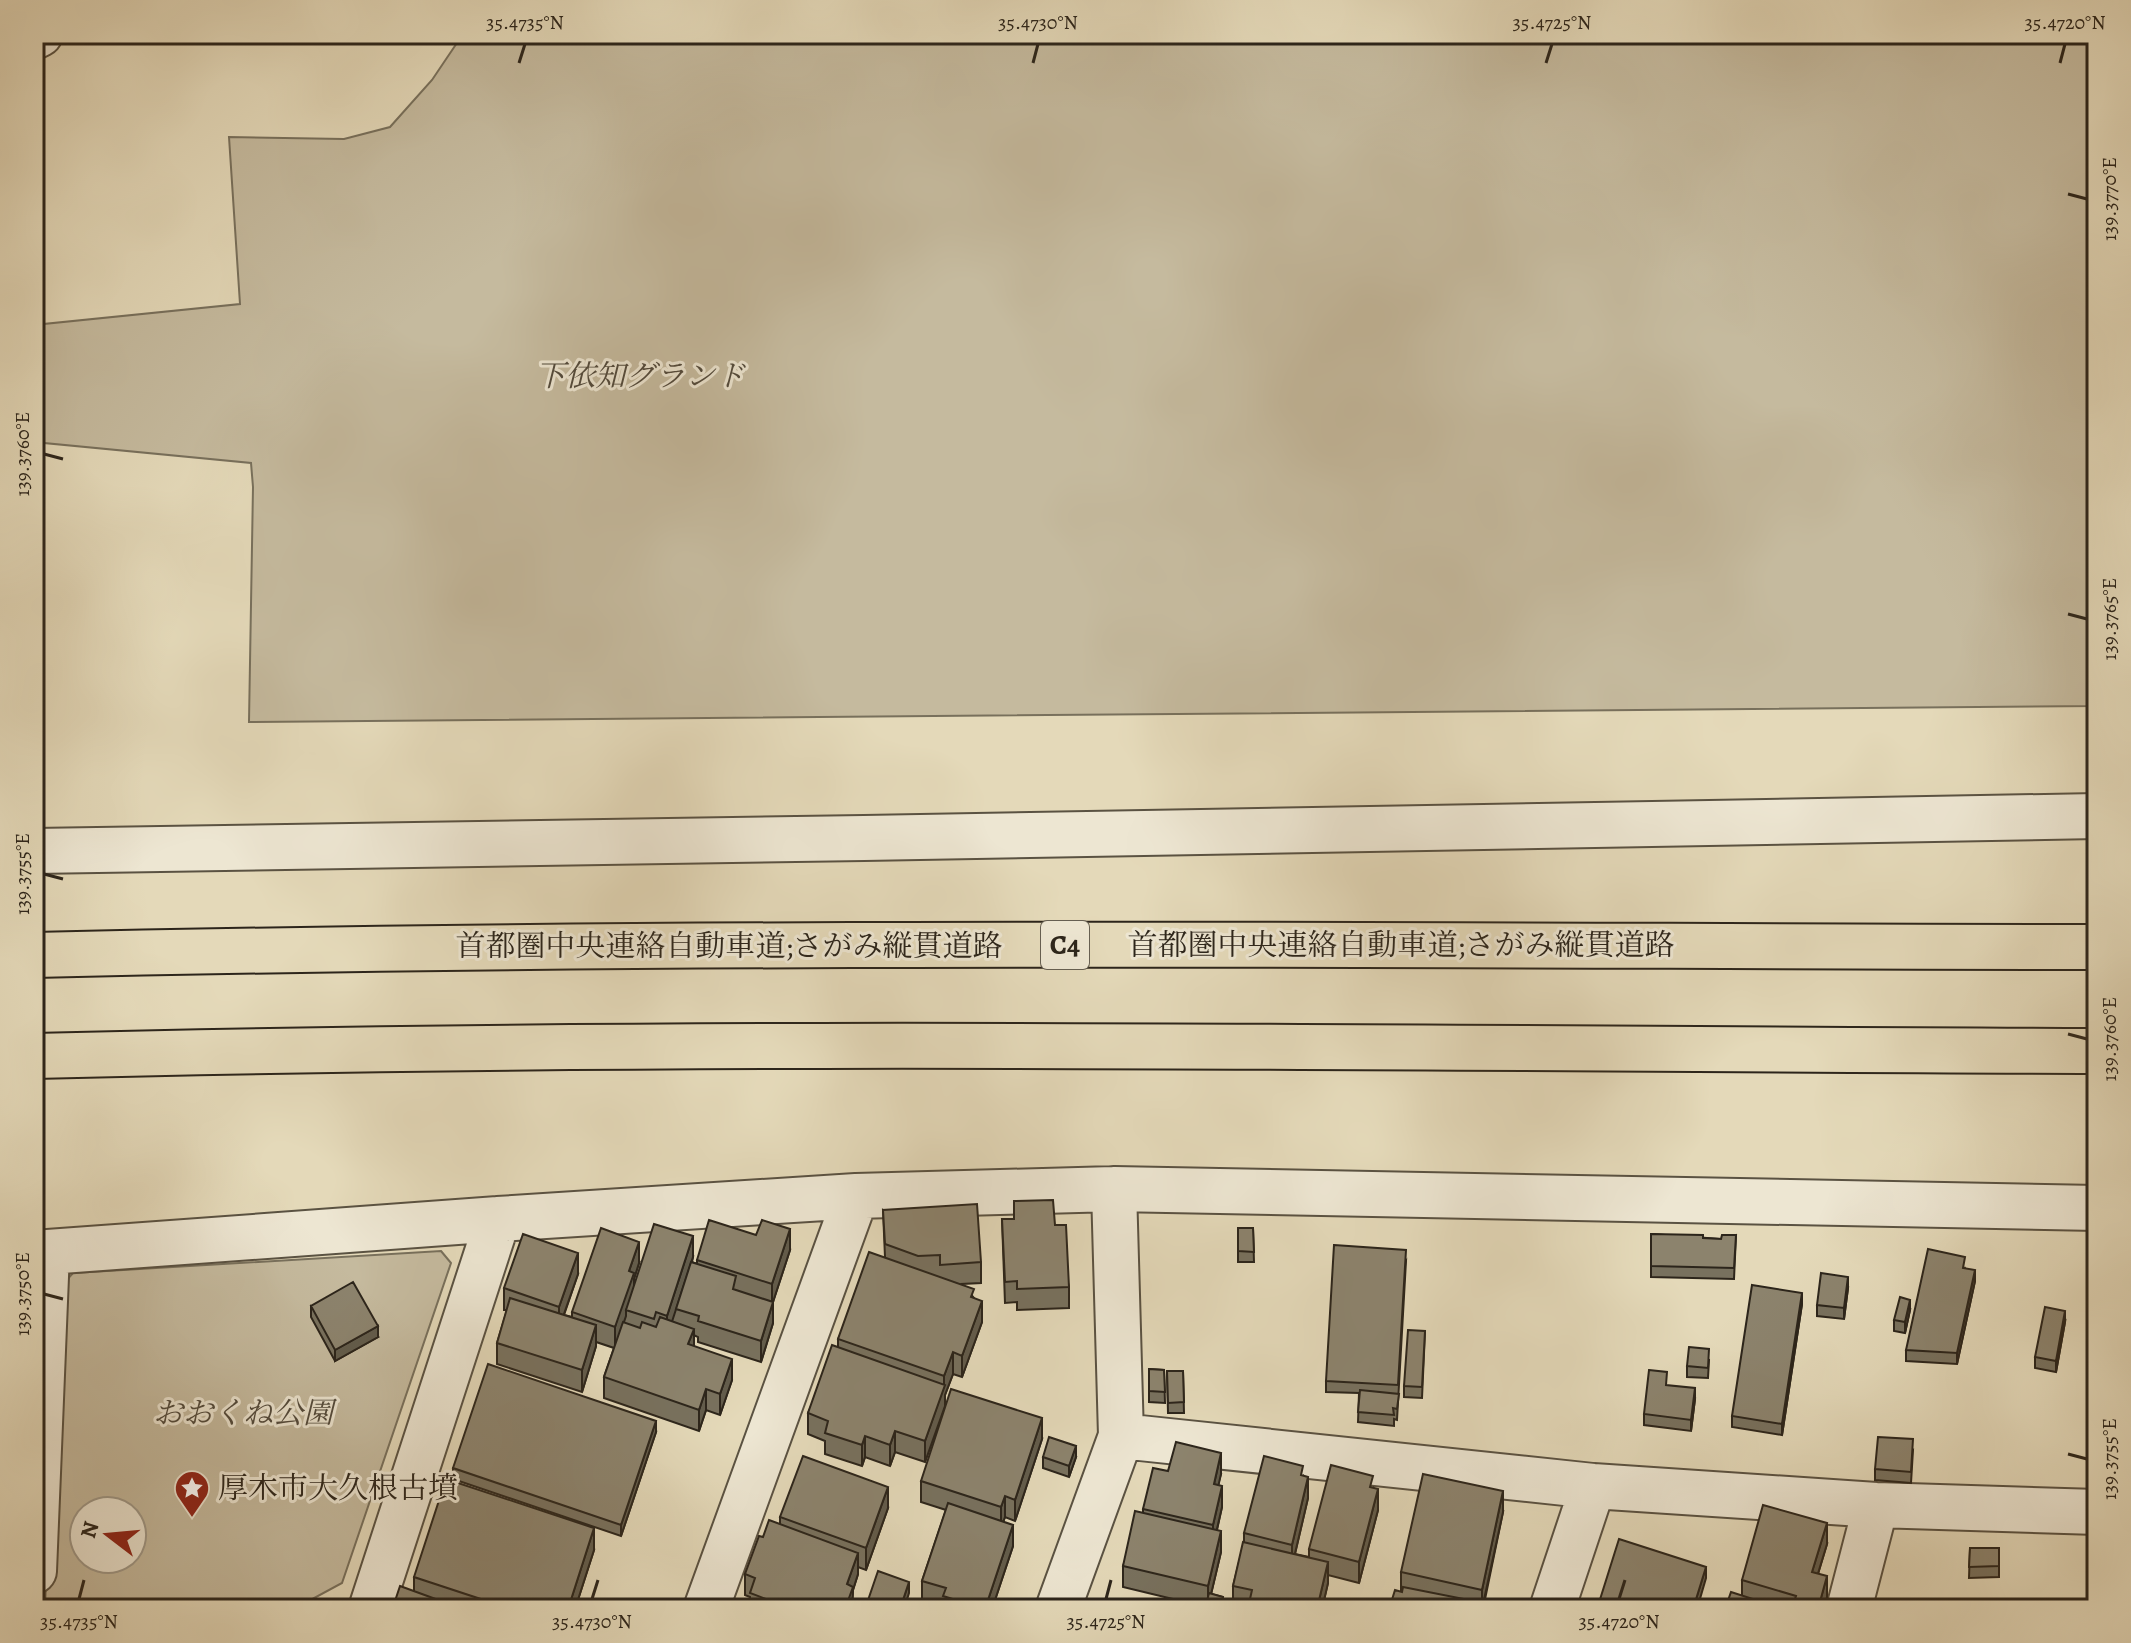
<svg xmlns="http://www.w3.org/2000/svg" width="2131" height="1643" font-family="Alegreya,'Noto Serif JP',serif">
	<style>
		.green { fill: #c5ba9e; stroke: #78705c; stroke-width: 2; fill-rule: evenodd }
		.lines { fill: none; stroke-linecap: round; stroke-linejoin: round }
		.minor-casing { stroke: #5a5242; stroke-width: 48 }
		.highway-casing { stroke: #2c251b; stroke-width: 48 }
		.minor { stroke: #ede6d2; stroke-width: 44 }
		.highway { stroke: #e4d9b9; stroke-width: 44 }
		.wall { fill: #78715e; stroke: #2c251b; stroke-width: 2 }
		.shaded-wall { fill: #625c4c; stroke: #2c251b; stroke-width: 2 }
		.building { fill: #8c836d; stroke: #2c251b; stroke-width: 2 }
		.ticks { fill: none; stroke: #2c251b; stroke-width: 3 }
		.labels { text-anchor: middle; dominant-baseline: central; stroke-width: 6; stroke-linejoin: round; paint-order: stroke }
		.shield { fill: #ede6d2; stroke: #665f52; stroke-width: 2 }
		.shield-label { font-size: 28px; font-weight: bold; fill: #2c251b }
		.park-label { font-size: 30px; font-style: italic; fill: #524a3c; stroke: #ede6d2 }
		.street-label { font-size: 30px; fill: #2c251b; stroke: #ede6d2 }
		.poi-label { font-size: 30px; fill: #2c251b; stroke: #ede6d2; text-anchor: start }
		.neatline { fill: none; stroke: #2c251b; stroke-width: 3 }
		.ticks-label { font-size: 20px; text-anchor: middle; fill: #2c251b }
	</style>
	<rect width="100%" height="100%" fill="#e4d9b9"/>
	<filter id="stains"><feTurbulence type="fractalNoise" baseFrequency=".0025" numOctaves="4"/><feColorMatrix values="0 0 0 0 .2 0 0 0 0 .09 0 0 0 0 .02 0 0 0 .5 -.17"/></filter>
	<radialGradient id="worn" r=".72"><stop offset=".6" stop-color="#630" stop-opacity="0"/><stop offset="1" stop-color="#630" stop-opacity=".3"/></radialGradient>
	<path class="green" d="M 463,34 L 2097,34 L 2097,706 L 249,722 L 253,487 L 251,463 L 34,442 L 34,325 L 240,304 L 229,137 L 344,139 L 390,127 L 432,80 Z
		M 441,1251 L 451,1263 L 342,1583 L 294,1609 L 45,1609 L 57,1291 L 73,1273 ZM 84,1511 L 132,1511 L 132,1559 L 84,1559 Z"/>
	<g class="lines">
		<g class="minor-casing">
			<path id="minor" d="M 34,37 L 40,34
				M 34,851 L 864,838 L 2097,816
				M 34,1253 L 498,1219 L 856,1196 L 1114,1189 L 2097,1208
				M 1121,1436 L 1593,1486 L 1876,1505 L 2097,1512
				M 34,1571 L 47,1252
				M 371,1609 L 498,1219
				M 706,1609 L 856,1196
				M 1058,1609 L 1121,1436 L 1114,1189
				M 1552,1609 L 1593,1486
				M 1849,1609 L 1876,1505"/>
		</g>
		<g class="highway-casing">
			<path id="highway" d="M 34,955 C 721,939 1409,946 2097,947
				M 34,1056 C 721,1038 1409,1049 2097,1051"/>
		</g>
		<use href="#minor" class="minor"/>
		<use href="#highway" class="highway"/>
	</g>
	<path class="wall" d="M 883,1210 L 981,1262 L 981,1283 L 962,1284 L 974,1298 L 982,1322 L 962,1377 L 953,1374 L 945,1395 L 945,1406 L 925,1462 L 895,1452 L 890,1466 L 865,1457 L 862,1466 L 825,1454 L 825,1441 L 808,1434 L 808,1413 L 838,1347 L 838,1339 L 885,1257 Z
		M 1002,1219 L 1055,1225 L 1069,1287 L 1069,1308 L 1017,1310 L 1017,1302 L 1005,1303 Z
		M 1238,1228 L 1253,1228 L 1254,1262 L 1238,1262 Z
		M 1651,1234 L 1721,1239 L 1736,1235 L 1734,1279 L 1651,1277 Z
		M 790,1250 L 773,1302 L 773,1323 L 761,1362 L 698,1342 L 698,1337 L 694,1335 L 694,1346 L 732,1380 L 720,1415 L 706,1410 L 699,1431 L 604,1398 L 604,1377 L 614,1348 L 596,1342 L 596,1346 L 582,1392 L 497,1364 L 497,1343 L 507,1310 L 504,1310 L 504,1288 L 578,1274 L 564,1315 L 572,1317 L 572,1312 L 639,1263 L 634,1279 L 634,1286 L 693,1257 L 692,1262 L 697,1264 L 697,1260 Z
		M 1406,1261 L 1397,1420 L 1394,1419 L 1394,1426 L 1358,1422 L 1359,1393 L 1326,1392 L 1326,1381 Z
		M 1965,1268 L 1975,1281 L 1957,1364 L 1906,1361 L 1906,1350 Z
		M 1848,1288 L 1844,1319 L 1817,1316 L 1817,1305 Z
		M 1802,1304 L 1782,1435 L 1732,1427 L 1732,1416 Z
		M 311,1306 L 378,1337 L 335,1361 L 311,1317 Z
		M 1910,1310 L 1905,1333 L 1894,1331 L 1894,1320 Z
		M 2065,1322 L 2056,1372 L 2035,1368 L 2035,1357 Z
		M 1425,1331 L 1422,1398 L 1404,1397 L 1404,1386 Z
		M 1709,1360 L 1708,1378 L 1687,1377 L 1687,1366 Z
		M 1149,1369 L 1164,1370 L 1165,1403 L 1149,1402 Z
		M 1167,1371 L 1183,1371 L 1184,1413 L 1168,1413 Z
		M 1695,1399 L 1691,1431 L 1644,1425 L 1644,1414 Z
		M 656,1432 L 621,1536 L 453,1479 L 453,1468 Z
		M 2097,1434 L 2097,1460 L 2093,1460 L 2093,1449 Z
		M 1042,1439 L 1015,1521 L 1005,1517 L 1003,1522 L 1013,1546 L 992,1609 L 943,1609 L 922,1602 L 922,1581 L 946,1510 L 921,1502 L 921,1481 Z
		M 1913,1450 L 1911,1483 L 1875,1480 L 1875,1469 Z
		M 1043,1457 L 1076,1457 L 1069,1477 L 1043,1468 Z
		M 1168,1471 L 1221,1474 L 1218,1485 L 1222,1507 L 1217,1530 L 1221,1552 L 1211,1594 L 1223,1597 L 1223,1609 L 1205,1609 L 1206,1607 L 1123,1587 L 1123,1566 L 1143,1512 L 1143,1509 Z
		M 1303,1476 L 1308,1498 L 1295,1554 L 1309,1557 L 1309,1549 L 1373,1488 L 1378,1510 L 1359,1583 L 1328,1575 L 1328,1583 L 1322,1609 L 1242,1609 L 1233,1607 L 1233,1586 L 1244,1542 L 1244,1533 Z
		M 888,1508 L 866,1570 L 858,1567 L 858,1574 L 853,1590 L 852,1609 L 750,1609 L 750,1597 L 745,1595 L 745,1574 L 763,1537 L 780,1524 L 780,1517 Z
		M 1503,1512 L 1483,1609 L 1390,1609 L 1390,1606 L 1401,1592 L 1401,1572 Z
		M 1827,1544 L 1818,1574 L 1827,1597 L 1824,1609 L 1725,1609 L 1742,1595 L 1742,1580 Z
		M 1970,1548 L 1999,1548 L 1999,1577 L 1969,1578 Z
		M 594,1550 L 575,1609 L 384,1609 L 393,1607 L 414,1591 L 414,1577 Z"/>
	<path class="shaded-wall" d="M 790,1229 L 790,1250 L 772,1305 L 772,1284 Z
		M 693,1236 L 693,1257 L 667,1337 L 667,1316 Z
		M 639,1242 L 639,1263 L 634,1279 L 634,1294 L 626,1310 L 626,1316 L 615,1348 L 615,1327 L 629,1271 Z
		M 578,1253 L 578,1274 L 559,1328 L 559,1307 Z
		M 1975,1270 L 1975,1281 L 1957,1364 L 1957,1353 Z
		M 1848,1277 L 1848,1288 L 1844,1319 L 1844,1308 Z
		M 1802,1293 L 1802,1304 L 1782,1435 L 1782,1424 Z
		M 1910,1300 L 1910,1310 L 1905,1333 L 1905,1322 Z
		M 982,1301 L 982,1322 L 962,1377 L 962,1356 Z
		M 773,1302 L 773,1323 L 761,1362 L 761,1341 Z
		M 2065,1311 L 2065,1322 L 2056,1372 L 2056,1361 Z
		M 596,1325 L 596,1346 L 582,1392 L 582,1370 Z
		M 378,1326 L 378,1337 L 335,1361 L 335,1350 Z
		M 694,1329 L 694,1350 L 688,1344 Z
		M 953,1352 L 953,1374 L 945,1395 L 945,1406 L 925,1462 L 925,1441 L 944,1386 L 944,1376 Z
		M 732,1359 L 732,1380 L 720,1415 L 720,1394 Z
		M 1695,1388 L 1695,1399 L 1691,1431 L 1691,1420 Z
		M 706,1389 L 706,1410 L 699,1431 L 699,1410 Z
		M 1042,1418 L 1042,1439 L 1015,1521 L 1015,1500 Z
		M 656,1421 L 656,1432 L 621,1536 L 621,1525 Z
		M 895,1431 L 895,1452 L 890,1466 L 890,1445 Z
		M 865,1436 L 865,1457 L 862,1466 L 862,1445 Z
		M 1076,1446 L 1076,1457 L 1069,1477 L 1069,1466 Z
		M 1221,1453 L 1221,1474 L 1214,1505 L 1214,1484 Z
		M 1308,1477 L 1308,1498 L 1292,1566 L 1292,1545 Z
		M 1222,1486 L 1222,1507 L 1213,1546 L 1213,1525 Z
		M 888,1487 L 888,1508 L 866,1570 L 866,1548 Z
		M 1378,1489 L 1378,1510 L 1359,1583 L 1359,1562 Z
		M 1503,1491 L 1503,1512 L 1482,1609 L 1482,1590 Z
		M 1005,1496 L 1005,1517 L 1001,1528 L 1001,1507 Z
		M 1827,1523 L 1827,1544 L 1812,1593 L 1812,1572 Z
		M 1013,1525 L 1013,1546 L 992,1609 L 985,1609 Z
		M 594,1528 L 594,1550 L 575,1609 L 568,1609 Z
		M 1221,1531 L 1221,1552 L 1208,1607 L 1208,1586 Z
		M 858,1553 L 858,1574 L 853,1590 L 852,1609 L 845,1609 L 847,1584 Z
		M 1328,1562 L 1328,1583 L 1322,1609 L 1317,1609 Z
		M 1706,1567 L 1706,1578 L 1697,1609 L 1693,1609 Z
		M 1827,1576 L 1827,1597 L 1824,1609 L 1818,1609 Z
		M 909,1582 L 909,1593 L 904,1609 L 900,1609 Z"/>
	<path class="building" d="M 1053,1200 L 1055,1225 L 1066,1225 L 1069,1287 L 1017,1289 L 1017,1281 L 1005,1282 L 1002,1219 L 1014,1219 L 1014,1201 Z
		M 977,1204 L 981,1262 L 940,1265 L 940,1255 L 918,1256 L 885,1244 L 883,1210 Z
		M 709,1220 L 756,1235 L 762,1220 L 790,1229 L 772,1284 L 697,1260 Z
		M 654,1224 L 693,1236 L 667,1316 L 656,1312 L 654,1319 L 626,1310 Z
		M 601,1228 L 639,1242 L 629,1271 L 634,1273 L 615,1327 L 572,1312 Z
		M 1238,1228 L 1253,1228 L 1254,1252 L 1238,1251 Z
		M 523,1234 L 578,1253 L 559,1307 L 504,1288 Z
		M 1651,1234 L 1703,1235 L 1703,1238 L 1721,1239 L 1722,1235 L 1736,1235 L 1734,1268 L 1651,1266 Z
		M 1334,1245 L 1406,1250 L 1398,1385 L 1326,1381 Z
		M 1928,1249 L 1965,1257 L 1963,1268 L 1975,1270 L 1957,1353 L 1906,1350 Z
		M 869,1252 L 974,1289 L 971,1297 L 982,1301 L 962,1356 L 953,1352 L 944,1376 L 838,1339 Z
		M 691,1262 L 736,1276 L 733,1289 L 773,1302 L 761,1341 L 698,1321 L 699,1316 L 676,1309 Z
		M 1821,1273 L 1848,1277 L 1844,1308 L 1817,1305 Z
		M 353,1282 L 378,1326 L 335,1350 L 311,1306 Z
		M 1752,1285 L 1802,1293 L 1782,1424 L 1732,1416 Z
		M 1900,1297 L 1910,1300 L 1905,1322 L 1894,1320 Z
		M 510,1298 L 596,1325 L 582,1370 L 497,1343 Z
		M 2045,1307 L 2065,1311 L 2056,1361 L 2035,1357 Z
		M 660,1317 L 694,1329 L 688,1344 L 732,1359 L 720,1394 L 706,1389 L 699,1410 L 604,1377 L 623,1322 L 640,1328 L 642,1322 L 656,1327 Z
		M 1408,1330 L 1425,1331 L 1422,1387 L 1404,1386 Z
		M 832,1345 L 945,1385 L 925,1441 L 895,1431 L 890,1445 L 865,1436 L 862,1445 L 825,1433 L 828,1421 L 808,1413 Z
		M 1689,1347 L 1709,1349 L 1708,1368 L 1687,1366 Z
		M 488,1364 L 656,1421 L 621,1525 L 453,1468 Z
		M 1149,1369 L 1164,1370 L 1165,1392 L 1149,1391 Z
		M 1649,1370 L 1667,1372 L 1666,1385 L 1695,1388 L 1691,1420 L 1644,1414 Z
		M 1167,1371 L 1183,1371 L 1184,1402 L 1168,1403 Z
		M 951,1389 L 1042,1418 L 1015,1500 L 1005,1496 L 1001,1507 L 921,1481 Z
		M 1360,1390 L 1399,1394 L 1397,1409 L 1393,1408 L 1394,1415 L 1358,1412 Z
		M 2097,1434 L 2097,1450 L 2093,1449 Z
		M 1049,1437 L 1076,1446 L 1069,1466 L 1043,1457 Z
		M 1878,1437 L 1913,1439 L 1911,1472 L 1875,1469 Z
		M 1176,1442 L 1221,1453 L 1214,1484 L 1222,1486 L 1213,1525 L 1143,1509 L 1153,1468 L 1168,1471 Z
		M 803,1456 L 888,1487 L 866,1548 L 780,1517 Z
		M 1264,1456 L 1303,1466 L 1301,1475 L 1308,1477 L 1292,1545 L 1244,1533 Z
		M 1331,1465 L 1373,1476 L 1370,1487 L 1378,1489 L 1359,1562 L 1309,1549 Z
		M 1423,1474 L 1503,1491 L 1482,1590 L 1401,1572 Z
		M 446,1479 L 594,1528 L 568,1609 L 511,1609 L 414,1577 Z
		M 948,1503 L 1013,1525 L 985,1609 L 943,1596 L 946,1588 L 922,1581 Z
		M 1763,1505 L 1827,1523 L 1812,1572 L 1827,1576 L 1818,1609 L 1807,1609 L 1793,1605 L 1796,1596 L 1742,1580 Z
		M 1135,1511 L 1221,1531 L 1208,1586 L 1123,1566 Z
		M 769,1520 L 858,1553 L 847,1584 L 853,1587 L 845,1609 L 793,1609 L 750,1593 L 755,1578 L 745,1574 L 759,1536 L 763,1537 Z
		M 1619,1539 L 1706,1567 L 1693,1609 L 1597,1609 Z
		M 1243,1542 L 1328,1562 L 1317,1609 L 1248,1608 L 1252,1590 L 1233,1586 Z
		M 1970,1548 L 1999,1548 L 1999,1566 L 1969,1567 Z
		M 878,1571 L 909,1582 L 900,1609 L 865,1609 Z
		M 400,1586 L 463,1609 L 384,1609 L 386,1604 L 393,1607 Z
		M 1403,1587 L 1479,1602 L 1477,1609 L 1399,1609 L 1390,1606 L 1395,1590 L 1402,1592 Z
		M 2097,1587 L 2097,1609 L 2091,1609 Z
		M 1731,1592 L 1784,1609 L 1725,1609 Z
		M 1209,1593 L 1223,1597 L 1221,1609 L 1205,1609 Z"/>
	<path class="ticks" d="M 519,63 L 525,44M 1033,63 L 1038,44M 1546,63 L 1552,44M 2060,63 L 2065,44M 2068,194 L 2087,199M 44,454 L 63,459M 2068,614 L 2087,619M 44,874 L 63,879M 2068,1034 L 2087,1039M 44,1294 L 63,1299M 2068,1454 L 2087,1459M 79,1599 L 84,1580M 592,1599 L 598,1580M 1106,1599 L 1111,1580M 1619,1599 L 1625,1580"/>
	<defs>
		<g id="sight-pin" transform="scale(1.8)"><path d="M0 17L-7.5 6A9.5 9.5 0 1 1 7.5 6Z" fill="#8f2418" stroke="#ede6d2"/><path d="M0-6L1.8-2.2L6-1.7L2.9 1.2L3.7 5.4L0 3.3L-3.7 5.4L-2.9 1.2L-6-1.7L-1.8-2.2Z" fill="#fff"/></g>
	</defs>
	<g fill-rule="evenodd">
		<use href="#sight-pin" x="192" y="1488"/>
	</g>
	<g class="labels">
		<rect class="shield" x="1041" y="921" width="48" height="48" rx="6"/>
		<g class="shield-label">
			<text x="1065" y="945">C4</text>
		</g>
		<g class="park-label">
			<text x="640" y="376">下依知グランド</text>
			<text x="243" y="1413">おおくね公園</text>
		</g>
		<g class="street-label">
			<text x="1401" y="945">首都圏中央連絡自動車道;さがみ縦貫道路</text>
			<text x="729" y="946">首都圏中央連絡自動車道;さがみ縦貫道路</text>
		</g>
		<g class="poi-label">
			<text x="218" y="1488">厚木市大久根古墳</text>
		</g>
	</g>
	<rect width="2131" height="1643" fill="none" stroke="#e4d9b9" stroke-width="88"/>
	<g transform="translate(108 1535) rotate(286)"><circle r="38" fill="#ede6d2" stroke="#a09989" stroke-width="2"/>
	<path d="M0-6L14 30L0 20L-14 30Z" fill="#8f2418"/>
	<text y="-12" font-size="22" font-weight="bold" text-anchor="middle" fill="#2c251b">N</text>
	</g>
	<rect x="44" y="44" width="2043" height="1555" class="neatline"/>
	<g class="ticks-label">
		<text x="525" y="29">35.4735°N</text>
		<text x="1038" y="29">35.4730°N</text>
		<text x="1552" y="29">35.4725°N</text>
		<text x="2065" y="29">35.4720°N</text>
		<text transform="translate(2109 199) rotate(-90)" y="7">139.3770°E</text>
		<text transform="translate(22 454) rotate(-90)" y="7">139.3760°E</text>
		<text transform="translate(2109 619) rotate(-90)" y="7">139.3765°E</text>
		<text transform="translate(22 874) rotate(-90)" y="7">139.3755°E</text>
		<text transform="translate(2109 1039) rotate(-90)" y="7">139.3760°E</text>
		<text transform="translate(22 1294) rotate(-90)" y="7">139.3750°E</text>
		<text transform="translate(2109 1459) rotate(-90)" y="7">139.3755°E</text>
		<text x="79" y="1628">35.4735°N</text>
		<text x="592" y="1628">35.4730°N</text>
		<text x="1106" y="1628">35.4725°N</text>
		<text x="1619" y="1628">35.4720°N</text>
	</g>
	<rect width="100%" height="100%" filter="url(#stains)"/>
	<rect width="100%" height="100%" fill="url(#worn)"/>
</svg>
